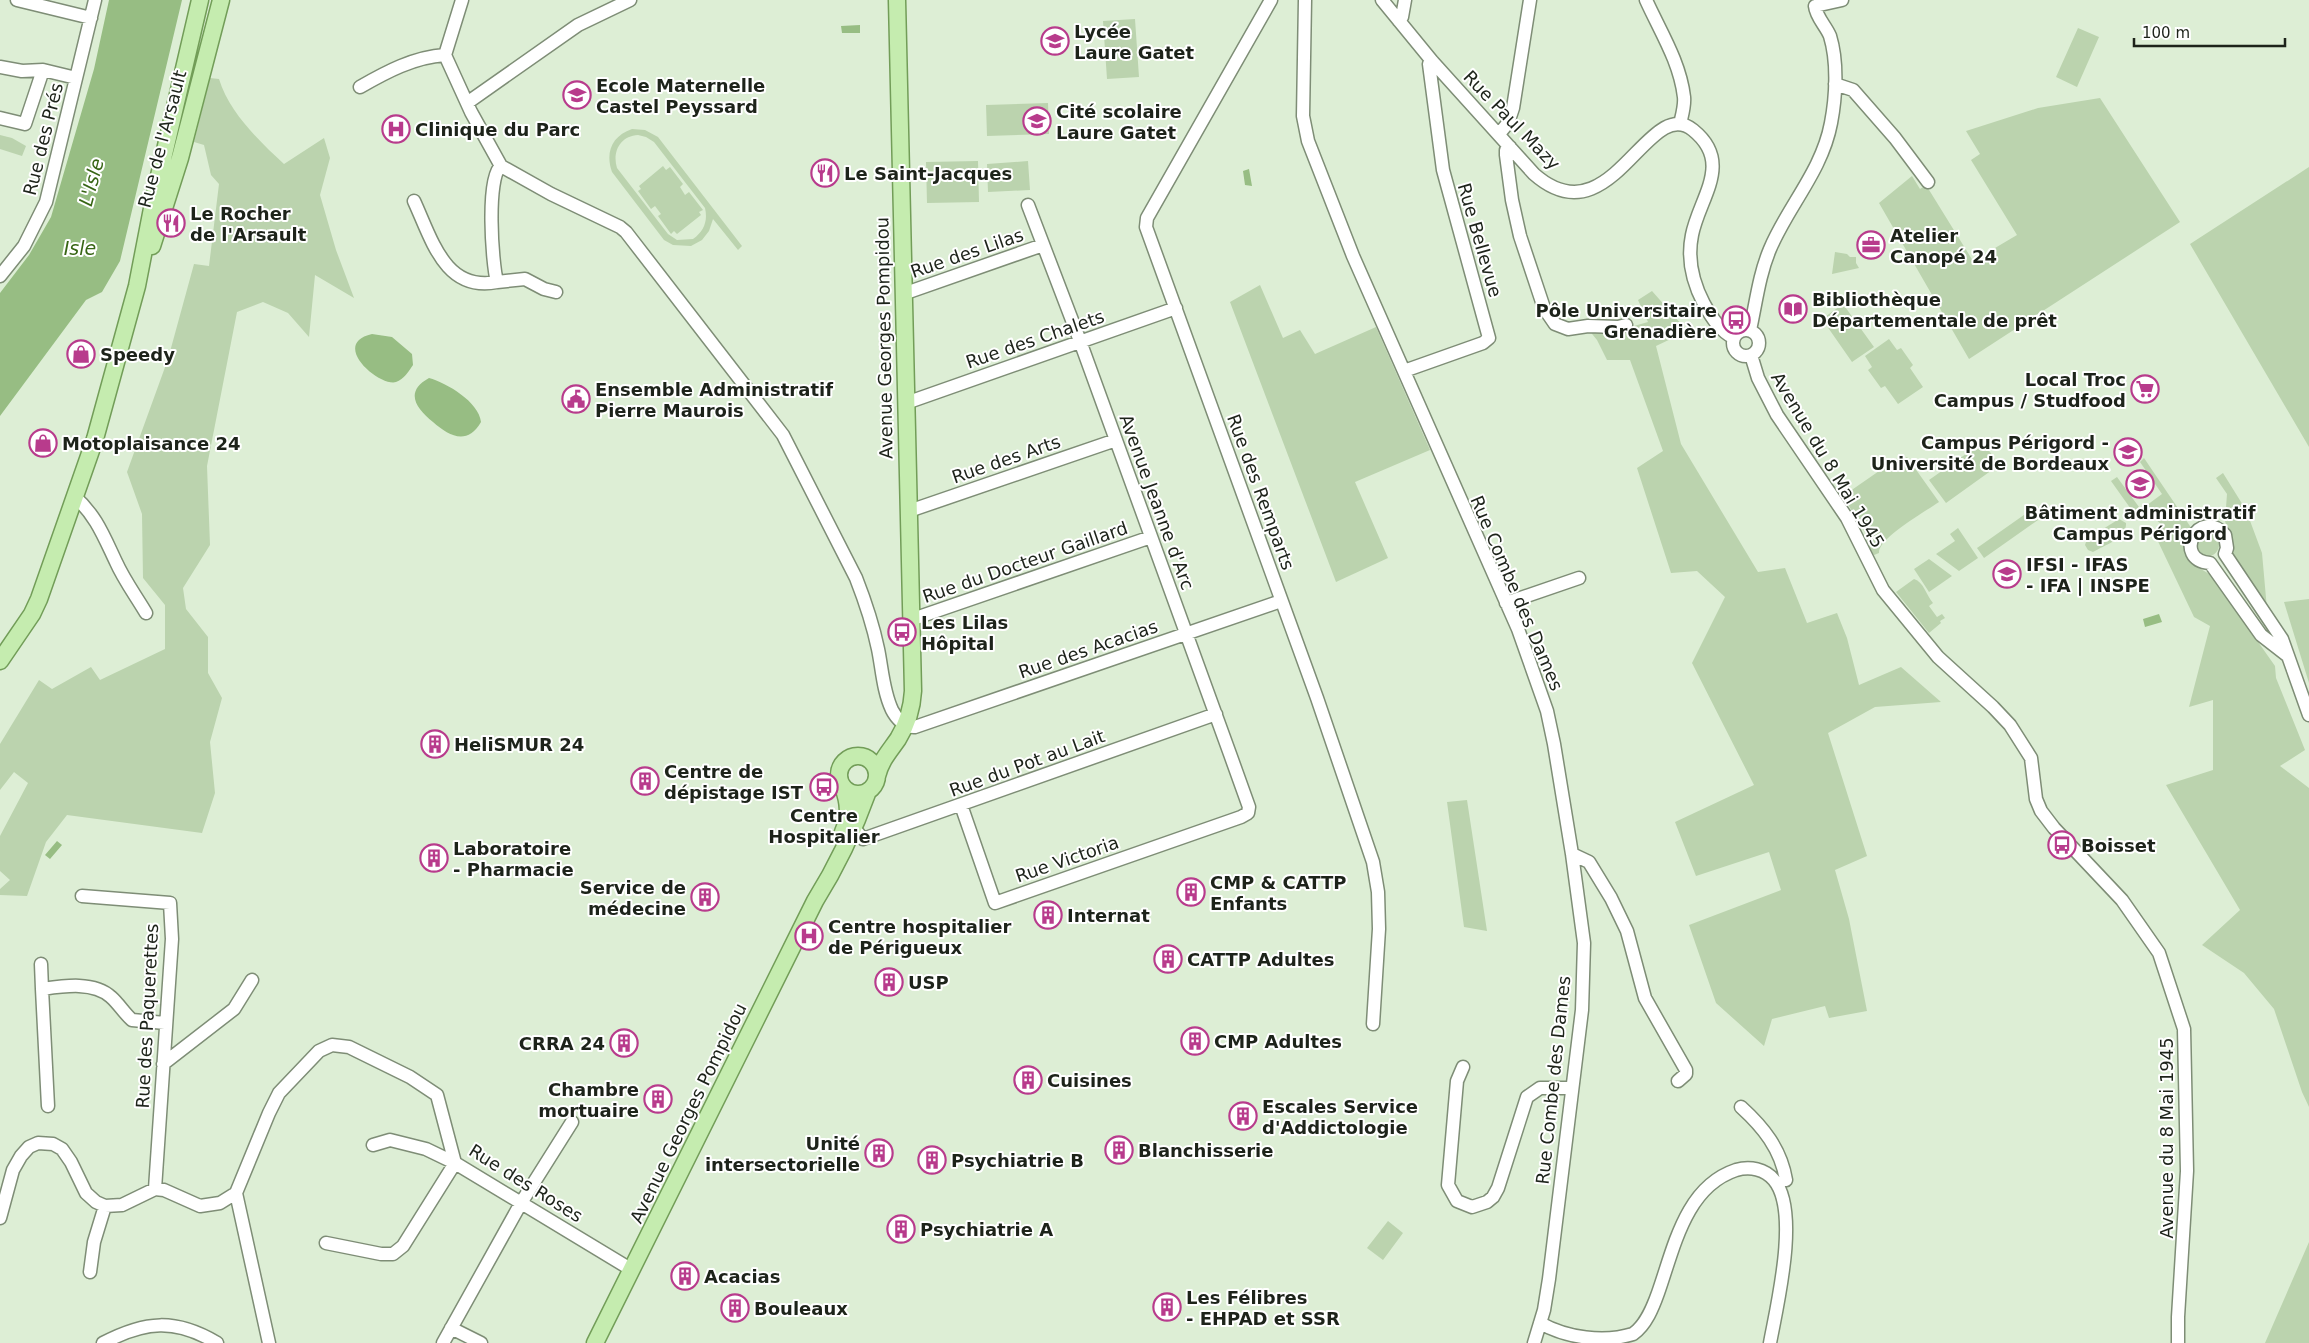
<svg xmlns="http://www.w3.org/2000/svg" width="2309" height="1343" font-family="'DejaVu Sans',sans-serif">
	<style>
		.green { fill: #bbd3ae; fill-rule: evenodd }
		.water { fill: #97bd83 }
		.lines { fill: none; stroke-linecap: round; stroke-linejoin: round }
		.minor-casing { stroke: #7e8d76; stroke-width: 15 }
		.major-casing { stroke: #729d58; stroke-width: 19 }
		.minor { stroke: #fff; stroke-width: 12 }
		.major { stroke: #c5ecaf; stroke-width: 16 }
		.labels { text-anchor: middle; dominant-baseline: central; stroke-width: 4; stroke-linejoin: round; paint-order: stroke }
		.poi-label { font-size: 18px; font-weight: bold; fill: #1d231a; stroke: #fff; text-anchor: start }
		.street-label { font-size: 18px; fill: #1d231a; stroke: #fff }
		.water-label { font-size: 19px; font-style: italic; fill: #376514; stroke: #fff }
	</style>
	<rect width="100%" height="100%" fill="#ddeed5"/>
	<path class="green" d="M 1135,19 L 1139,77 L 1107,79 L 1103,21 Z
		M 2078,28 L 2099,37 L 2077,87 L 2056,77 Z
		M 210,78 L 219,79 C 229,112 259,141 284,164 L 324,138 L 330,158 L 320,195 L 336,250 L 354,298 L 315,275 L 309,337 L 288,313 L 263,302 L 237,312 L 207,466 L 210,545 L 183,588 L 186,609 L 208,637 L 208,673 L 222,698 L 210,742 L 215,793 L 202,833 L 67,815 L 46,842 L 27,896 L 0,895 L 0,889 L 10,880 L 0,871 L 0,836 L 28,783 L 14,772 L 0,790 L 0,744 L 39,680 L 52,689 L 91,667 L 100,680 L 165,649 L 165,605 L 143,578 L 142,514 L 127,472 L 168,359 L 194,264 L 209,266 L 219,184 L 211,175 L 204,145 L 194,142 Z
		M 2100,98 L 2180,222 L 1969,359 L 1879,203 L 1912,176 L 1920,189 L 1926,185 L 1973,261 L 2017,235 L 1971,160 L 1980,154 L 1966,131 L 2038,108 Z
		M 1048,103 L 1049,134 L 987,136 L 986,105 Z
		M 632,129 L 645,130 L 658,137 L 742,246 L 738,250 L 713,219 L 709,231 L 702,240 L 691,246 L 673,245 L 664,240 L 612,172 C 605,152 612,136 632,129 ZM 638,135 L 646,137 L 654,142 L 705,208 C 708,221 704,231 693,239 L 677,240 L 668,234 L 617,168 C 612,152 620,136 638,135 Z
		M 0,135 L 12,138 L 26,146 L 22,156 L 0,149 Z
		M 978,161 L 979,202 L 927,203 L 926,162 Z
		M 1028,161 L 1030,190 L 988,192 L 987,164 Z
		M 663,166 L 666,170 L 670,167 L 683,184 L 680,187 L 685,195 L 689,192 L 703,210 L 699,212 L 701,215 L 677,234 L 674,231 L 671,234 L 658,216 L 661,214 L 655,206 L 651,209 L 638,191 L 641,189 L 639,186 Z
		M 2309,167 L 2309,447 L 2190,244 Z
		M 1835,252 L 1847,254 L 1850,257 L 1856,257 L 1856,263 L 1859,268 L 1832,274 Z
		M 1260,285 L 1283,338 L 1300,330 L 1315,354 L 1376,327 L 1430,450 L 1355,482 L 1388,558 L 1336,582 L 1230,302 Z
		M 1652,291 L 1682,325 L 1675,337 L 1656,346 L 1681,444 L 1758,572 L 1785,568 L 1807,623 L 1837,613 L 1847,638 L 1859,685 L 1901,667 L 1941,702 L 1875,707 L 1828,733 L 1867,856 L 1835,870 L 1849,919 L 1867,1011 L 1829,1018 L 1825,1006 L 1772,1019 L 1764,1046 L 1716,1003 L 1689,925 L 1781,890 L 1769,852 L 1696,876 L 1675,822 L 1754,785 L 1692,663 L 1725,597 L 1697,571 L 1671,573 L 1637,468 L 1663,451 L 1630,360 L 1607,360 L 1597,340 L 1588,329 L 1620,330 L 1648,322 L 1638,300 Z
		M 1843,304 L 1874,347 L 1852,362 L 1822,319 Z
		M 1889,339 L 1897,350 L 1901,348 L 1913,365 L 1910,368 L 1923,387 L 1898,404 L 1885,386 L 1881,388 L 1868,370 L 1872,367 L 1865,356 Z
		M 1983,442 L 1999,465 L 1946,503 L 1929,480 Z
		M 1907,457 L 1939,502 C 1926,511 1878,538 1879,553 L 1874,555 L 1870,550 L 1867,536 L 1843,496 L 1895,460 L 1901,461 Z
		M 2144,458 L 2192,529 L 2190,559 L 2199,568 L 2211,575 L 2275,666 L 2276,678 L 2305,750 L 2280,766 L 2309,788 L 2309,1107 L 2302,1092 L 2274,1009 L 2244,973 L 2202,945 L 2240,910 L 2166,785 L 2213,770 L 2213,700 L 2189,707 L 2210,626 L 2194,617 L 2154,533 L 2162,525 L 2143,508 L 2162,494 L 2140,462 Z
		M 2223,473 L 2246,510 L 2262,553 L 2267,609 L 2231,553 L 2231,540 L 2225,521 L 2227,494 L 2216,478 Z
		M 2117,477 L 2139,507 L 2133,512 L 2111,481 Z
		M 2031,510 L 2038,520 L 1984,558 L 1977,548 Z
		M 2119,519 L 2126,523 C 2127,538 2105,545 2093,552 L 2088,550 L 2085,545 L 2087,539 Z
		M 1958,528 L 1978,558 L 1959,571 L 1936,554 L 1955,541 L 1950,534 Z
		M2197 545a11 11 0 1 1 22 0a11 11 0 1 1-22 0Z
		M 1929,559 L 1952,576 L 1929,592 L 1914,569 Z
		M 1914,579 C 1924,582 1926,595 1933,603 L 1929,606 L 1937,617 L 1942,614 L 1945,618 L 1940,621 L 1941,623 L 1929,633 L 1896,592 Z
		M 2309,599 L 2309,683 L 2284,602 Z
		M 1467,800 L 1487,931 L 1464,927 L 1447,802 Z
		M 1388,1221 L 1403,1233 L 1383,1260 L 1367,1248 Z
		M 2309,1242 L 2309,1343 L 2265,1343 Z"/>
	<path class="water" d="M 109,0 L 182,0 L 120,261 L 102,292 L 86,300 L 0,416 L 0,293 L 29,255 L 51,217 L 94,69 Z
		M 860,25 L 860,33 L 842,33 L 841,26 Z
		M 1249,169 L 1252,186 L 1245,185 L 1243,171 Z
		M 372,334 L 392,337 L 412,354 L 413,365 C 409,371 404,379 396,382 C 380,387 329,344 372,334 Z
		M 429,378 C 447,383 479,402 481,422 C 467,446 449,436 433,422 C 416,408 404,392 429,378 Z
		M 2159,614 L 2162,622 L 2145,627 L 2143,619 Z
		M 57,841 L 62,845 L 50,859 L 45,855 Z"/>
	<g class="lines">
		<g class="minor-casing">
			<path id="minor" d="M 17,0 L 91,18
				M 462,0 L 445,55 L 471,112 L 501,166 L 551,194 L 620,227 L 626,232 L 783,435 L 856,578 C 865,601 873,625 878,649 C 882,668 883,691 892,710 C 896,718 905,728 915,727 L 1281,601
				M 1271,0 L 1147,218 L 1146,227 L 1317,698 L 1373,862 L 1378,892 L 1379,929 L 1373,1024
				M 1305,0 L 1303,116 L 1308,141 L 1353,256 L 1518,629 L 1547,711 L 1554,744 L 1572,854 L 1584,943 L 1582,1010 L 1549,1279 L 1544,1310 L 1534,1343
				M 1382,0 L 1432,61 L 1534,174 C 1611,242 1648,93 1693,130 C 1734,163 1699,198 1692,235 C 1687,259 1693,283 1704,304 C 1712,318 1720,331 1734,338
				M 1646,0 C 1660,31 1680,62 1684,97 C 1685,106 1682,115 1680,124
				M 1815,6 L 1842,0
				M 1399,21 L 1402,17 L 1405,0
				M 0,67 L 22,71 L 43,70 L 76,78
				M 1835,84 L 1853,90 L 1895,138 L 1928,182
				M 360,87 C 386,72 414,57 445,55
				M 467,103 L 578,25 L 630,0
				M 0,118 L 25,124 L 43,70
				M 1499,134 L 1508,123 L 1513,108 L 1530,0
				M 1510,147 L 1506,150 L 1506,155 L 1512,200 L 1520,236 L 1544,308 L 1555,324 L 1568,329 L 1588,326 L 1618,327 L 1626,325
				M 414,201 C 432,240 445,292 497,282 C 492,263 486,177 501,166
				M 0,276 L 24,246 L 46,202 L 95,0
				M 497,282 L 525,279 L 544,289 L 556,292
				M 903,294 L 1043,245
				M1733 343a13 13 0 1 1 26 0a13 13 0 1 1-26 0Z
				M 1750,330 C 1756,303 1759,275 1770,249 C 1788,206 1822,171 1831,123 C 1836,97 1838,62 1830,36 C 1826,26 1816,17 1815,6
				M 1751,355 L 1758,378 L 1777,415 L 1847,518 L 1883,590 L 1938,657 L 1993,707 L 2010,725 L 2031,758 L 2036,799 L 2041,811 L 2054,828 L 2122,900 L 2159,953 L 2184,1029 L 2187,1171 L 2178,1317 L 2178,1343
				M 1404,371 L 1483,343 L 1489,338 L 1443,170 L 1429,64 L 1432,61
				M 906,403 L 1176,308
				M 74,496 C 96,515 104,537 116,562 C 124,580 136,596 146,613
				M 909,511 L 1116,440
				M 1506,603 L 1579,578
				M 910,620 L 1151,537
				M 2288,656 L 2261,635 L 2210,563 C 2171,560 2199,505 2225,535 L 2227,548 L 2225,554 L 2282,639 L 2309,715
				M 961,805 L 995,903 L 1241,817 L 1248,813 L 1249,807 L 1230,754 L 1080,341 L 1028,205
				M 854,828 L 863,839 L 1216,714
				M 1572,854 L 1589,862 L 1611,898 L 1627,931 L 1645,998 L 1686,1070 L 1686,1074 L 1678,1081
				M 82,896 L 170,903 L 172,939 L 155,1189
				M 41,964 L 42,989
				M 163,1064 L 234,1009 L 252,980
				M 1463,1067 L 1457,1081 L 1448,1185 L 1457,1201 L 1472,1207 L 1487,1202 L 1493,1197 L 1498,1188 L 1527,1097 L 1540,1088 L 1571,1088
				M 48,1106 L 42,989 C 63,986 94,981 111,997 C 119,1004 124,1013 132,1020 L 165,1023
				M 1741,1107 C 1763,1127 1781,1149 1786,1180
				M 236,1193 L 269,1343
				M 0,1218 L 13,1170 L 21,1156 L 29,1147 L 38,1143 L 53,1144 L 62,1149 L 71,1162 L 86,1193 L 96,1202 L 105,1206 L 122,1205 L 155,1189 L 164,1190 L 200,1206 L 220,1203 L 236,1193 L 269,1113 L 279,1093 L 319,1051 L 332,1045 L 349,1047 L 410,1077 L 437,1095 L 455,1163 L 632,1270
				M 326,1243 L 381,1254 L 393,1254 L 403,1246 L 455,1163 L 426,1149 L 390,1140 L 373,1145
				M 90,1272 L 94,1242 L 105,1206
				M 1540,1323 C 1567,1338 1604,1343 1633,1334 C 1646,1325 1653,1307 1658,1293 C 1674,1248 1685,1187 1736,1170 C 1750,1166 1765,1169 1774,1180 C 1800,1211 1777,1305 1770,1343
				M 451,1328 L 481,1343
				M 103,1343 C 145,1321 175,1318 217,1343
				M 443,1343 L 521,1203 L 572,1122"/>
		</g>
		<g class="major-casing">
			<path id="major" d="M 152,246 L 180,158 L 221,0
				M 0,661 L 32,614 L 39,599 L 95,439 L 137,286 L 155,193 L 200,0
				M839 775a19 19 0 1 1 38 0a19 19 0 1 1-38 0Z
				M 877,776 C 881,760 889,752 898,739 C 908,723 912,709 913,691 L 897,0
				M 843,787 C 849,803 850,816 843,832
				M 595,1343 L 815,901 C 837,866 854,830 868,791"/>
		</g>
		<use href="#minor" class="minor"/>
		<use href="#major" class="major"/>
	</g>
	<defs>
		<g id="school-ring" transform="scale(1.4375)"><circle r="9.5" fill="#fff" stroke="#b83b8c" stroke-width="1.5"/><path d="M0-5L7-2L0 1L-7-2ZM-4 1L0 2.5L4 1V4Q0 6-4 4Z" fill="#b83b8c"/></g>
		<g id="hospital-ring" transform="scale(1.4375)"><circle r="9.5" fill="#fff" stroke="#b83b8c" stroke-width="1.5"/><path d="M-5-5h3v3.5h4V-5h3V5h-3V1.5h-4V5h-3Z" fill="#b83b8c"/></g>
		<g id="restaurant-ring" transform="scale(1.4375)"><circle r="9.5" fill="#fff" stroke="#b83b8c" stroke-width="1.5"/><path d="M-5-6h1v4h1v-4h1v4h1v-4h1v5L-1.5 .5V6h-2V.5L-5-1ZM5-6V6H3V1.5H1.5Q1.5-4 5-6Z" fill="#b83b8c"/></g>
		<g id="office-ring" transform="scale(1.4375)"><circle r="9.5" fill="#fff" stroke="#b83b8c" stroke-width="1.5"/><path d="M-6-3h4V-5.5h4V-3h4V5H-6ZM-1-4.5V-3h2v-1.5ZM-6 0V1H6V0Z" fill="#b83b8c"/></g>
		<g id="library-ring" transform="scale(1.4375)"><circle r="9.5" fill="#fff" stroke="#b83b8c" stroke-width="1.5"/><path d="M-6-4Q-3-5.5-.7-3.5V5Q-3 3-6 4ZM6-4Q3-5.5 .7-3.5V5Q3 3 6 4Z" fill="#b83b8c"/></g>
		<g id="bus-ring" transform="scale(1.4375)"><circle r="9.5" fill="#fff" stroke="#b83b8c" stroke-width="1.5"/><path d="M-5-6H5V4H4V6H2V4H-2V6H-4V4H-5ZM-3.5-4V0h7V-4ZM-3.5 1.2v1.5H-2V1.2ZM2 1.2v1.5H3.5V1.2Z" fill="#b83b8c"/></g>
		<g id="shop-ring" transform="scale(1.4375)"><circle r="9.5" fill="#fff" stroke="#b83b8c" stroke-width="1.5"/><path d="M-5-2.5h2.3a2.7 3.5 0 0 1 5.4 0H5L5.5 6h-11ZM-1.5-2.5h3a1.5 2.3 0 0 0-3 0Z" fill="#b83b8c"/></g>
		<g id="supermarket-ring" transform="scale(1.4375)"><circle r="9.5" fill="#fff" stroke="#b83b8c" stroke-width="1.5"/><path d="M-6-5.5h2.5l.6 2H6L4.5 2H-2.5L-4.4-4H-6ZM-1.5 3.2a1.3 1.3 0 1 0 .1 0ZM3 3.2a1.3 1.3 0 1 0 .1 0Z" fill="#b83b8c"/></g>
		<g id="civic-ring" transform="scale(1.4375)"><circle r="9.5" fill="#fff" stroke="#b83b8c" stroke-width="1.5"/><path d="M-.6-6.5H3V-4.5H.6V-3L4-1V1h2V6H-6V1h2V-1L-.6-3ZM-1.2 2.5V6h2.4V2.5Z" fill="#b83b8c"/></g>
		<g id="university-ring" transform="scale(1.4375)"><circle r="9.5" fill="#fff" stroke="#b83b8c" stroke-width="1.5"/><path d="M0-5L7-2L0 1L-7-2ZM-4 1L0 2.5L4 1V4Q0 6-4 4Z" fill="#b83b8c"/></g>
		<g id="building-ring" transform="scale(1.4375)"><circle r="9.5" fill="#fff" stroke="#b83b8c" stroke-width="1.5"/><path d="M-4-6H4V6H1V3H-1V6H-4ZM-2.5-4.3h1.7v1.8h-1.7ZM.8-4.3h1.7v1.8H.8ZM-2.5-1h1.7V.8h-1.7ZM.8-1h1.7V.8H.8Z" fill="#b83b8c"/></g>
	</defs>
	<g fill-rule="evenodd">
		<use href="#school-ring" x="1055" y="41"/>
		<use href="#school-ring" x="577" y="95"/>
		<use href="#school-ring" x="1037" y="121"/>
		<use href="#hospital-ring" x="396" y="129"/>
		<use href="#restaurant-ring" x="825" y="173"/>
		<use href="#restaurant-ring" x="171" y="223"/>
		<use href="#office-ring" x="1871" y="245"/>
		<use href="#library-ring" x="1793" y="309"/>
		<use href="#bus-ring" x="1736" y="320"/>
		<use href="#shop-ring" x="81" y="354"/>
		<use href="#supermarket-ring" x="2145" y="389"/>
		<use href="#civic-ring" x="576" y="399"/>
		<use href="#shop-ring" x="43" y="443"/>
		<use href="#university-ring" x="2128" y="452"/>
		<use href="#university-ring" x="2140" y="484"/>
		<use href="#university-ring" x="2007" y="574"/>
		<use href="#bus-ring" x="902" y="632"/>
		<use href="#building-ring" x="435" y="744"/>
		<use href="#building-ring" x="645" y="781"/>
		<use href="#bus-ring" x="824" y="787"/>
		<use href="#bus-ring" x="2062" y="845"/>
		<use href="#building-ring" x="434" y="858"/>
		<use href="#building-ring" x="1191" y="892"/>
		<use href="#building-ring" x="705" y="897"/>
		<use href="#building-ring" x="1048" y="915"/>
		<use href="#hospital-ring" x="809" y="936"/>
		<use href="#building-ring" x="1168" y="959"/>
		<use href="#building-ring" x="889" y="982"/>
		<use href="#building-ring" x="1195" y="1041"/>
		<use href="#building-ring" x="624" y="1043"/>
		<use href="#building-ring" x="1028" y="1080"/>
		<use href="#building-ring" x="658" y="1099"/>
		<use href="#building-ring" x="1243" y="1116"/>
		<use href="#building-ring" x="1119" y="1150"/>
		<use href="#building-ring" x="879" y="1153"/>
		<use href="#building-ring" x="932" y="1160"/>
		<use href="#building-ring" x="901" y="1229"/>
		<use href="#building-ring" x="685" y="1276"/>
		<use href="#building-ring" x="1167" y="1307"/>
		<use href="#building-ring" x="735" y="1308"/>
	</g>
	<g class="labels">
		<g class="poi-label">
			<text x="1074" y="31">Lycée<tspan x="1074" dy="21">Laure Gatet</tspan></text>
			<text x="596" y="85">Ecole Maternelle<tspan x="596" dy="21">Castel Peyssard</tspan></text>
			<text x="1056" y="111">Cité scolaire<tspan x="1056" dy="21">Laure Gatet</tspan></text>
			<text x="415" y="129">Clinique du Parc</text>
			<text x="844" y="173">Le Saint-Jacques</text>
			<text x="190" y="213">Le Rocher<tspan x="190" dy="21">de l'Arsault</tspan></text>
			<text x="1890" y="235">Atelier<tspan x="1890" dy="21">Canopé 24</tspan></text>
			<text x="1812" y="299">Bibliothèque<tspan x="1812" dy="21">Départementale de prêt</tspan></text>
			<text x="1717" y="310" text-anchor="end">Pôle Universitaire<tspan x="1717" dy="21">Grenadière</tspan></text>
			<text x="100" y="354">Speedy</text>
			<text x="2126" y="379" text-anchor="end">Local Troc<tspan x="2126" dy="21">Campus / Studfood</tspan></text>
			<text x="595" y="389">Ensemble Administratif<tspan x="595" dy="21">Pierre Maurois</tspan></text>
			<text x="2109" y="442" text-anchor="end">Campus Périgord -<tspan x="2109" dy="21">Université de Bordeaux</tspan></text>
			<text x="62" y="443">Motoplaisance 24</text>
			<text x="2140" y="512" text-anchor="middle">Bâtiment administratif<tspan x="2140" dy="21">Campus Périgord</tspan></text>
			<text x="2026" y="564">IFSI - IFAS<tspan x="2026" dy="21">- IFA | INSPE</tspan></text>
			<text x="921" y="622">Les Lilas<tspan x="921" dy="21">Hôpital</tspan></text>
			<text x="454" y="744">HeliSMUR 24</text>
			<text x="664" y="771">Centre de<tspan x="664" dy="21">dépistage IST</tspan></text>
			<text x="824" y="815" text-anchor="middle">Centre<tspan x="824" dy="21">Hospitalier</tspan></text>
			<text x="2081" y="845">Boisset</text>
			<text x="453" y="848">Laboratoire<tspan x="453" dy="21">- Pharmacie</tspan></text>
			<text x="1210" y="882">CMP &amp; CATTP<tspan x="1210" dy="21">Enfants</tspan></text>
			<text x="686" y="887" text-anchor="end">Service de<tspan x="686" dy="21">médecine</tspan></text>
			<text x="1067" y="915">Internat</text>
			<text x="828" y="926">Centre hospitalier<tspan x="828" dy="21">de Périgueux</tspan></text>
			<text x="1187" y="959">CATTP Adultes</text>
			<text x="908" y="982">USP</text>
			<text x="1214" y="1041">CMP Adultes</text>
			<text x="605" y="1043" text-anchor="end">CRRA 24</text>
			<text x="1047" y="1080">Cuisines</text>
			<text x="639" y="1089" text-anchor="end">Chambre<tspan x="639" dy="21">mortuaire</tspan></text>
			<text x="1262" y="1106">Escales Service<tspan x="1262" dy="21">d'Addictologie</tspan></text>
			<text x="860" y="1143" text-anchor="end">Unité<tspan x="860" dy="21">intersectorielle</tspan></text>
			<text x="1138" y="1150">Blanchisserie</text>
			<text x="951" y="1160">Psychiatrie B</text>
			<text x="920" y="1229">Psychiatrie A</text>
			<text x="704" y="1276">Acacias</text>
			<text x="1186" y="1297">Les Félibres<tspan x="1186" dy="21">- EHPAD et SSR</tspan></text>
			<text x="754" y="1308">Bouleaux</text>
		</g>
		<g class="street-label">
			<text transform="translate(1512 120) rotate(46)">Rue Paul Mazy</text>
			<text transform="translate(43 139) rotate(-76)">Rue des Prés</text>
			<text transform="translate(162 139) rotate(-75)">Rue de l'Arsault</text>
			<text transform="translate(1480 240) rotate(74)">Rue Bellevue</text>
			<text transform="translate(967 253) rotate(-19)">Rue des Lilas</text>
			<text transform="translate(884 338) rotate(-91)">Avenue Georges Pompidou</text>
			<text transform="translate(1035 339) rotate(-19)">Rue des Chalets</text>
			<text transform="translate(1006 459) rotate(-19)">Rue des Arts</text>
			<text transform="translate(1828 460) rotate(59)">Avenue du 8 Mai 1945</text>
			<text transform="translate(1261 492) rotate(70)">Rue des Remparts</text>
			<text transform="translate(1157 502) rotate(70)">Avenue Jeanne d'Arc</text>
			<text transform="translate(1025 562) rotate(-19)">Rue du Docteur Gaillard</text>
			<text transform="translate(1517 593) rotate(67)">Rue Combe des Dames</text>
			<text transform="translate(1088 649) rotate(-19)">Rue des Acacias</text>
			<text transform="translate(1027 763) rotate(-20)">Rue du Pot au Lait</text>
			<text transform="translate(1067 859) rotate(-19)">Rue Victoria</text>
			<text transform="translate(147 1016) rotate(-87)">Rue des Paquerettes</text>
			<text transform="translate(1553 1080) rotate(-84)">Rue Combe des Dames</text>
			<text transform="translate(688 1113) rotate(-64)">Avenue Georges Pompidou</text>
			<text transform="translate(2166 1138) rotate(-90)">Avenue du 8 Mai 1945</text>
			<text transform="translate(526 1183) rotate(32)">Rue des Roses</text>
		</g>
		<g class="water-label">
			<text transform="translate(91 182) rotate(-75)">L'Isle</text>
			<text x="80" y="248">Isle</text>
		</g>
	</g>
	<path d="M2134 38v8h151v-8" fill="none" stroke="#1d231a" stroke-width="2.5"/>
	<text x="2142" y="38" font-size="15" fill="#1d231a" stroke="#ffffff" stroke-width="4" paint-order="stroke">100 m</text>
</svg>
